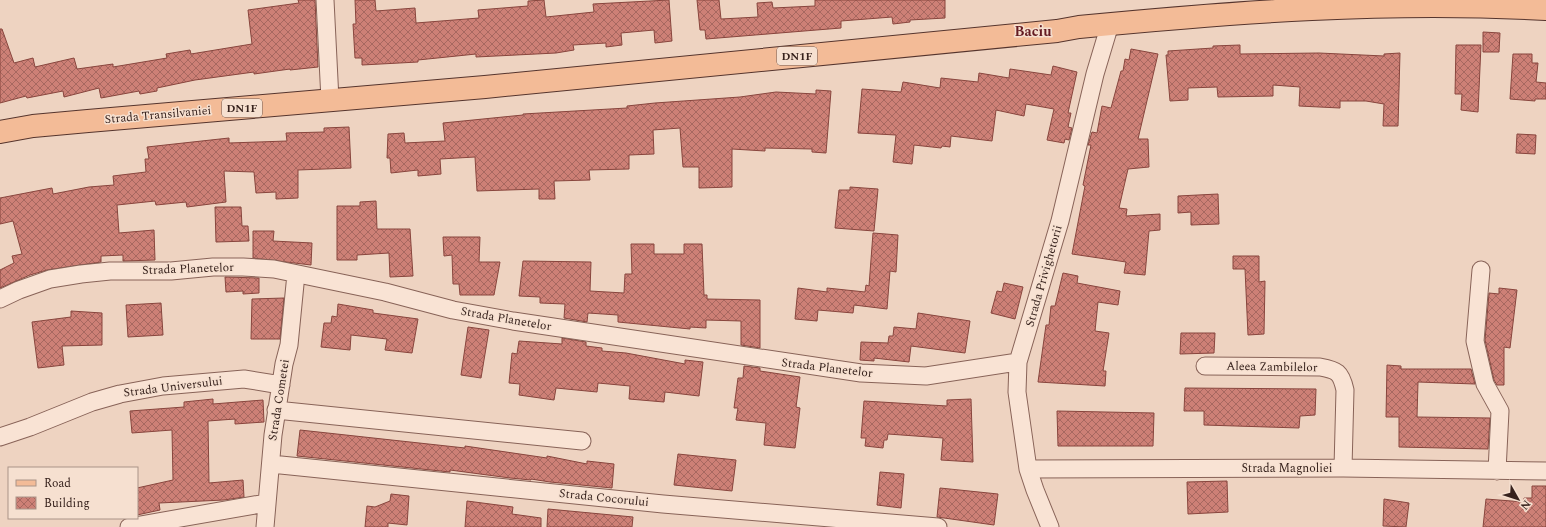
<svg xmlns="http://www.w3.org/2000/svg" width="1546" height="527" font-family="Spectral,serif">
	<style>
		.building { fill: url(#building-cross-hatch); stroke: #88453d }
		.lines { fill: none; stroke-linecap: round; stroke-linejoin: round }
		.minor-casing { stroke: #886358; stroke-width: 19 }
		.primary-casing { stroke: #55342d; stroke-width: 24 }
		.minor { stroke: #f9e3d4; stroke-width: 17 }
		.primary { stroke: #f3bb97; stroke-width: 22 }
		.labels { text-anchor: middle; dominant-baseline: central; stroke-width: 3; stroke-linejoin: round; paint-order: stroke }
		.shield { fill: #f6e0d0; stroke: #705b53; stroke-width: 1 }
		.shield-label { font-size: 11px; font-weight: bold; fill: #37221d }
		.street-label { font-size: 12px; fill: #37221d; stroke: #f6e0d0 }
		.quarter-label { font-size: 14px; font-weight: bold; fill: #651b22; stroke: #f6e0d0 }
	</style>
	<defs>
		<pattern id="building-cross-hatch" width="8" height="8" patternUnits="userSpaceOnUse"><rect width="8" height="8" fill="#cd8076"/><path d="M0 0l8 8M0 8l8-8" fill="none" stroke="#a76860"/></pattern>
	</defs>
	<rect width="100%" height="100%" fill="#eed3c1"/>
	<path class="building" d="M 298,0 L 315,0 L 318,67 L 290,70 L 290,69 L 254,74 L 254,72 L 195,80 L 157,88 L 157,91 L 140,94 L 139,91 L 101,98 L 99,88 L 64,97 L 63,91 L 27,98 L 26,96 L 0,103 L 0,29 L 2,29 L 14,63 L 33,58 L 35,67 L 74,58 L 77,69 L 113,64 L 113,67 L 167,58 L 166,54 L 190,50 L 191,54 L 252,44 L 248,10 L 299,3 Z
		M 355,0 L 375,0 L 376,11 L 415,8 L 416,23 L 479,18 L 478,10 L 528,6 L 528,1 L 544,0 L 546,17 L 594,12 L 593,4 L 669,0 L 672,41 L 655,43 L 654,30 L 621,33 L 622,45 L 606,47 L 606,43 L 573,45 L 574,50 L 556,53 L 476,57 L 476,54 L 418,60 L 418,62 L 362,65 L 362,58 L 355,58 L 353,24 L 356,24 Z
		M 697,0 L 719,0 L 721,19 L 758,17 L 757,3 L 772,2 L 773,8 L 815,6 L 815,0 L 945,0 L 945,18 L 910,20 L 910,22 L 893,24 L 892,17 L 841,21 L 841,28 L 706,39 L 705,30 L 700,30 Z
		M 1483,32 L 1500,33 L 1499,52 L 1483,52 Z
		M 1240,45 L 1240,54 L 1319,53 L 1384,56 L 1384,54 L 1400,53 L 1398,126 L 1383,126 L 1384,104 L 1366,101 L 1340,101 L 1340,108 L 1299,106 L 1300,87 L 1273,85 L 1273,96 L 1218,97 L 1217,87 L 1188,88 L 1188,100 L 1170,101 L 1166,55 L 1168,55 L 1168,51 L 1213,48 L 1213,46 Z
		M 1456,45 L 1481,45 L 1478,112 L 1461,110 L 1462,94 L 1455,94 Z
		M 1131,49 L 1158,54 L 1138,139 L 1148,139 L 1149,167 L 1128,169 L 1119,208 L 1127,209 L 1126,216 L 1160,214 L 1160,230 L 1149,231 L 1145,275 L 1124,273 L 1126,262 L 1072,254 L 1085,186 L 1083,185 L 1091,145 L 1088,145 L 1092,132 L 1097,133 L 1102,106 L 1111,108 L 1121,71 L 1123,71 L 1125,59 L 1129,60 Z
		M 1513,54 L 1532,54 L 1532,63 L 1538,63 L 1536,82 L 1546,83 L 1546,99 L 1535,99 L 1535,101 L 1510,99 Z
		M 1053,66 L 1077,72 L 1068,113 L 1071,113 L 1068,127 L 1072,128 L 1069,140 L 1065,139 L 1064,143 L 1047,140 L 1054,109 L 1026,104 L 1024,116 L 996,110 L 992,141 L 951,136 L 950,147 L 942,146 L 941,148 L 914,145 L 912,164 L 893,162 L 896,135 L 858,133 L 862,89 L 901,92 L 903,82 L 940,88 L 941,78 L 978,82 L 979,73 L 1009,78 L 1010,69 L 1051,75 Z
		M 816,90 L 831,91 L 826,153 L 812,152 L 812,149 L 765,148 L 765,151 L 732,149 L 732,187 L 699,188 L 699,167 L 683,167 L 680,128 L 653,130 L 654,154 L 629,155 L 629,169 L 589,170 L 590,180 L 554,181 L 555,199 L 539,199 L 539,189 L 477,191 L 475,157 L 440,159 L 441,174 L 418,176 L 418,170 L 391,173 L 390,158 L 387,158 L 388,134 L 404,133 L 405,143 L 445,141 L 443,123 L 523,115 L 523,114 L 627,108 L 627,106 L 655,103 L 740,97 L 776,92 L 816,94 Z
		M 349,127 L 351,168 L 298,170 L 298,198 L 276,199 L 276,192 L 256,193 L 254,172 L 224,171 L 226,202 L 187,207 L 186,202 L 156,205 L 155,201 L 117,205 L 119,233 L 154,230 L 155,260 L 123,261 L 123,255 L 101,256 L 101,262 L 47,270 L 30,275 L 0,288 L 0,270 L 14,263 L 12,256 L 22,254 L 13,221 L 0,224 L 0,198 L 52,188 L 53,194 L 89,187 L 114,185 L 113,176 L 146,172 L 145,159 L 149,159 L 147,147 L 229,138 L 229,143 L 287,141 L 286,133 L 324,132 L 324,128 Z
		M 1517,134 L 1536,135 L 1535,154 L 1516,153 Z
		M 850,187 L 878,189 L 874,231 L 835,228 L 839,190 L 850,190 Z
		M 1218,194 L 1219,224 L 1191,225 L 1191,212 L 1178,213 L 1178,196 Z
		M 376,201 L 377,229 L 410,229 L 413,276 L 390,277 L 389,253 L 357,255 L 357,260 L 337,260 L 337,206 L 360,206 L 360,202 Z
		M 215,207 L 241,207 L 242,226 L 248,226 L 249,241 L 216,242 Z
		M 253,231 L 274,231 L 273,241 L 312,243 L 311,265 L 253,258 Z
		M 873,233 L 898,235 L 896,272 L 890,271 L 887,309 L 854,305 L 853,313 L 818,310 L 817,321 L 795,319 L 798,288 L 827,292 L 827,288 L 865,292 L 866,285 L 869,286 Z
		M 443,237 L 480,237 L 479,262 L 500,262 L 494,295 L 460,295 L 459,284 L 453,284 L 452,255 L 444,256 Z
		M 631,244 L 654,244 L 654,254 L 684,254 L 684,244 L 702,244 L 704,295 L 707,295 L 707,299 L 760,300 L 760,348 L 741,345 L 741,321 L 706,320 L 706,328 L 690,327 L 690,329 L 618,322 L 618,315 L 588,313 L 587,322 L 564,318 L 565,304 L 540,303 L 540,297 L 519,296 L 523,261 L 591,262 L 590,291 L 624,293 L 625,274 L 632,274 Z
		M 1233,256 L 1259,256 L 1259,282 L 1265,281 L 1264,334 L 1248,335 L 1245,269 L 1233,269 Z
		M 1063,273 L 1078,276 L 1077,283 L 1120,291 L 1118,305 L 1098,302 L 1095,331 L 1109,333 L 1103,371 L 1106,371 L 1105,386 L 1038,382 L 1046,325 L 1049,325 L 1051,306 L 1055,306 Z
		M 225,277 L 259,278 L 259,293 L 243,294 L 243,291 L 226,292 Z
		M 1004,283 L 1023,287 L 1015,319 L 991,313 L 997,291 L 1002,292 Z
		M 1499,288 L 1517,290 L 1510,348 L 1504,347 L 1504,385 L 1497,385 L 1494,380 L 1485,340 L 1489,293 L 1499,294 Z
		M 284,298 L 280,339 L 251,339 L 252,299 Z
		M 161,303 L 163,335 L 128,337 L 126,305 Z
		M 338,304 L 373,310 L 373,313 L 418,319 L 412,353 L 385,350 L 387,339 L 351,335 L 350,350 L 321,347 L 324,323 L 331,323 L 332,316 L 337,317 Z
		M 71,311 L 102,313 L 102,345 L 62,346 L 64,365 L 38,368 L 32,322 L 71,317 Z
		M 918,313 L 970,321 L 965,353 L 911,346 L 909,362 L 874,358 L 874,361 L 860,360 L 861,342 L 888,343 L 889,336 L 893,336 L 894,327 L 916,329 Z
		M 468,327 L 489,330 L 481,378 L 461,375 Z
		M 1181,333 L 1215,333 L 1214,353 L 1180,354 Z
		M 562,338 L 586,342 L 586,346 L 602,348 L 602,351 L 626,353 L 685,364 L 685,360 L 703,362 L 699,396 L 665,392 L 664,402 L 629,399 L 630,386 L 598,383 L 597,392 L 556,388 L 554,400 L 519,395 L 520,384 L 509,383 L 512,353 L 517,354 L 519,341 L 562,344 Z
		M 1387,365 L 1401,366 L 1401,369 L 1471,369 L 1475,384 L 1418,382 L 1417,417 L 1490,418 L 1488,449 L 1399,447 L 1399,417 L 1386,417 Z
		M 744,366 L 760,368 L 760,371 L 800,377 L 796,407 L 800,408 L 795,448 L 764,445 L 766,423 L 736,420 L 738,408 L 734,408 L 738,378 L 743,378 Z
		M 1185,388 L 1316,389 L 1315,415 L 1300,416 L 1299,428 L 1204,425 L 1204,411 L 1184,411 Z
		M 213,399 L 213,404 L 263,400 L 264,422 L 235,424 L 235,419 L 208,421 L 209,483 L 243,480 L 244,497 L 224,500 L 159,503 L 160,510 L 137,515 L 137,488 L 173,480 L 172,430 L 132,433 L 130,411 L 184,407 L 184,402 Z
		M 971,399 L 973,462 L 941,460 L 943,438 L 888,434 L 887,440 L 884,440 L 883,448 L 865,446 L 866,438 L 861,438 L 864,401 L 947,406 L 947,400 Z
		M 1057,411 L 1154,413 L 1153,446 L 1058,446 Z
		M 300,430 L 465,448 L 465,446 L 547,458 L 547,456 L 587,464 L 587,461 L 614,464 L 612,488 L 550,482 L 531,479 L 531,480 L 510,478 L 450,470 L 450,472 L 297,456 Z
		M 678,454 L 736,460 L 732,491 L 674,485 Z
		M 880,472 L 904,474 L 901,508 L 877,505 Z
		M 1227,481 L 1228,512 L 1188,514 L 1187,482 Z
		M 1532,486 L 1546,486 L 1546,527 L 1483,527 L 1486,499 L 1524,502 L 1524,498 L 1532,498 Z
		M 940,488 L 998,494 L 994,525 L 937,517 Z
		M 391,494 L 409,496 L 407,525 L 388,523 L 388,527 L 365,527 L 367,506 L 375,507 L 390,501 Z
		M 1384,499 L 1409,503 L 1406,527 L 1383,526 Z
		M 467,501 L 513,507 L 512,514 L 541,518 L 541,527 L 465,527 Z
		M 548,509 L 633,517 L 632,527 L 547,527 Z"/>
	<g class="lines">
		<g class="minor-casing">
			<path id="minor" d="M 325,0 L 330,100
				M 1481,270 L 1475,341 L 1485,384 L 1500,411 L 1497,471
				M 0,299 L 19,290 L 50,279 L 81,274 L 110,271 L 171,271 L 213,267 L 243,267 L 274,269 L 385,292 L 453,310 L 513,321 L 861,373 L 926,376 L 1018,362
				M 1205,366 L 1320,367 C 1337,370 1341,372 1345,390 L 1343,468
				M 276,410 L 582,441
				M 0,437 L 30,427 L 92,402 L 120,394 L 163,386 L 244,379 L 281,385
				M 271,464 L 663,504 L 938,527
				M 1028,469 L 1343,468 L 1546,471
				M 129,527 L 266,503
				M 265,527 L 273,435 L 284,364 L 289,345 L 296,274
				M 1050,527 L 1035,490 L 1028,469 L 1017,392 L 1018,362 L 1060,221 L 1095,74 L 1110,24"/>
		</g>
		<g class="primary-casing">
			<path id="primary" d="M 0,132 L 33,126 L 88,121 L 485,87 L 1057,31 L 1079,27 C 1235,12 1388,0 1546,9"/>
		</g>
		<use href="#minor" class="minor"/>
		<use href="#primary" class="primary"/>
	</g>
	<g class="labels">
		<g class="shield">
			<rect x="777" y="47" width="40" height="18" rx="3"/>
			<rect x="222" y="99" width="40" height="18" rx="3"/>
		</g>
		<g class="shield-label">
			<text x="797" y="56">DN1F</text>
			<text x="242" y="108">DN1F</text>
		</g>
		<g class="street-label">
			<text transform="translate(158 115) rotate(-5)">Strada Transilvaniei</text>
			<text transform="translate(188 269) rotate(-2)">Strada Planetelor</text>
			<text transform="translate(1044 276) rotate(-74)">Strada Privighetorii</text>
			<text transform="translate(506 319) rotate(10)">Strada Planetelor</text>
			<text transform="translate(1272 367) rotate(1)">Aleea Zambilelor</text>
			<text transform="translate(827 368) rotate(7)">Strada Planetelor</text>
			<text transform="translate(173 387) rotate(-7)">Strada Universului</text>
			<text transform="translate(279 400) rotate(-81)">Strada Cometei</text>
			<text x="1287" y="468">Strada Magnoliei</text>
			<text transform="translate(604 498) rotate(6)">Strada Cocorului</text>
		</g>
		<g class="quarter-label">
			<text x="1033" y="31">Baciu</text>
		</g>
	</g>
	<rect x="8" y="467" width="130" height="52" fill="#f6e0d0" stroke="#aa9488"/>
	<rect x="16" y="480" width="20" height="6" fill="#f3bb97" stroke="#aa9488"/>
	<text x="44" y="487" font-size="12" fill="#37221d">Road</text>
	<rect x="16" y="497" width="20" height="12" fill="url(#building-cross-hatch)" stroke="#aa9488"/>
	<text x="44" y="507" font-size="12" fill="#37221d">Building</text>
	<g transform="translate(1518 499) rotate(129)" stroke="#f6e0d0" stroke-width="3" paint-order="stroke">
	<path d="M0-3L7 15L0 10L-7 15Z" fill="#37221d"/>
	<text y="-6" font-size="11" font-weight="bold" text-anchor="middle" fill="#37221d">N</text>
	</g>
</svg>
